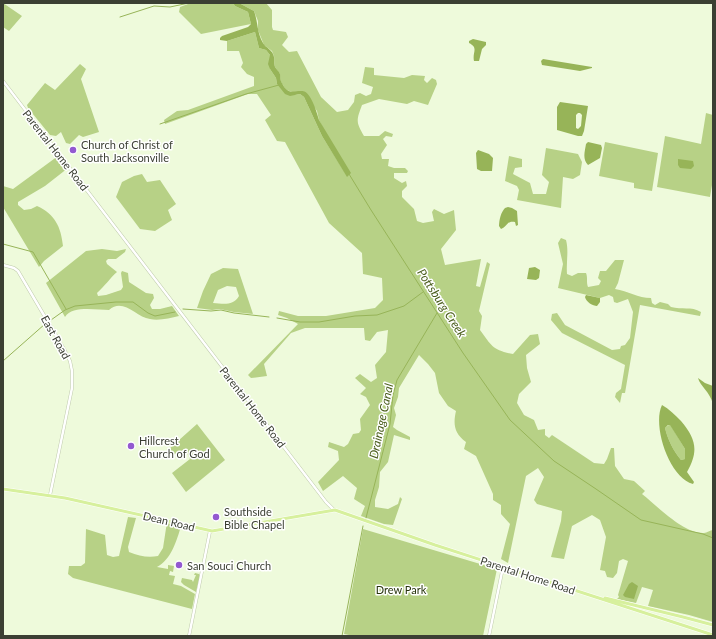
<svg xmlns="http://www.w3.org/2000/svg" width="716" height="639" font-family="Lato,sans-serif">
	<style>
		.green { fill: #b7d186; fill-rule: evenodd }
		.water { fill: #97b458; fill-rule: evenodd }
		.lines { fill: none; stroke-linecap: round; stroke-linejoin: round }
		.stream { stroke: #97b458; stroke-width: 1 }
		.minor-casing { stroke: #bfcaac; stroke-width: 3.5 }
		.major-casing { stroke: #fff; stroke-width: 4 }
		.minor { stroke: #fff; stroke-width: 2.5 }
		.major { stroke: #d7f09d; stroke-width: 3 }
		.poi-dot { fill: #9359d0; stroke: #fff; stroke-width: 1.5 }
		.labels { text-anchor: middle; dominant-baseline: central; stroke-width: 3; stroke-linejoin: round; paint-order: stroke }
		.poi-label { font-size: 11px; fill: #3b3f33; stroke: #fff; text-anchor: start }
		.street-label { font-size: 11px; fill: #3b3f33; stroke: #fff }
		.park-label { font-size: 11px; fill: #27330c; stroke: #fff }
		.water-label { font-size: 12px; font-style: italic; fill: #4b5e1d; stroke: #fff }
	</style>
	<rect width="100%" height="100%" fill="#eefadb"/>
	<path class="green" d="M 3,3 L 22,16 L 9,31 L 3,27 Z
		M 188,3 L 233,3 L 235,6 L 248,12 L 251,24 L 201,34 L 179,12 L 180,7 L 188,4 Z
		M 239,3 L 266,3 L 272,10 L 272,27 L 273,30 L 286,32 L 288,37 L 282,45 L 289,52 L 297,51 L 321,97 L 337,112 L 348,110 L 354,102 L 355,95 L 360,93 L 366,96 L 371,94 L 373,87 L 362,83 L 365,67 L 374,68 L 374,75 L 404,78 L 412,75 L 425,76 L 424,80 L 427,83 L 432,78 L 436,80 L 437,84 L 428,105 L 414,101 L 407,104 L 379,99 L 362,105 C 356,121 356,122 364,136 L 379,136 L 385,131 L 393,134 L 392,137 L 386,136 L 383,139 L 387,145 L 381,154 L 382,159 L 389,159 L 388,166 L 394,168 L 405,168 L 408,171 L 407,173 L 394,173 L 394,178 L 402,183 L 406,181 L 407,186 L 402,191 L 402,197 L 414,209 L 417,221 L 423,223 L 434,221 L 432,212 L 434,209 L 444,214 L 454,210 L 456,230 L 441,249 L 445,265 L 481,259 L 476,286 L 480,287 L 487,262 L 490,264 L 479,311 L 482,316 L 480,330 C 492,346 492,350 513,354 L 530,335 L 538,334 L 540,344 L 526,355 L 527,368 L 531,382 L 519,394 L 517,403 L 524,415 L 534,420 L 538,430 L 545,429 L 545,435 L 549,438 L 552,435 L 594,463 L 604,464 L 607,459 L 611,448 L 614,448 L 615,466 L 624,479 L 634,481 L 645,491 L 642,494 C 657,506 684,534 704,533 C 707,533 710,530 713,530 L 713,622 L 689,615 L 648,606 L 653,590 L 642,587 L 636,603 L 617,599 L 619,597 L 618,595 L 628,561 L 623,559 L 619,561 L 617,573 L 613,578 L 607,577 L 605,571 L 600,570 L 606,537 L 600,520 L 592,515 L 572,526 L 564,559 L 551,557 L 561,521 L 562,511 L 537,504 L 534,500 L 544,477 L 538,468 L 526,476 L 508,563 L 501,559 L 510,524 L 501,514 L 501,505 L 493,500 L 493,494 L 476,456 L 464,449 L 466,442 C 454,433 453,424 456,411 L 448,406 L 439,393 L 435,373 L 428,364 L 419,355 L 399,388 L 398,397 L 394,408 L 396,415 L 393,427 L 397,430 L 410,437 L 410,440 L 394,435 L 388,462 L 380,472 L 379,487 L 375,500 L 375,507 L 388,509 L 398,504 L 400,497 L 402,499 L 393,525 L 384,524 L 361,516 L 365,506 L 354,499 L 357,488 L 343,476 L 323,491 L 318,482 L 339,460 L 338,451 L 328,447 L 329,442 L 344,447 L 348,444 L 353,434 L 359,433 L 361,430 L 360,419 L 370,405 L 366,397 L 360,394 L 366,388 L 355,378 L 360,374 L 371,382 L 377,378 L 375,365 L 386,352 L 388,330 L 377,332 L 370,341 L 365,340 L 364,328 L 305,328 L 291,333 L 264,364 L 267,376 L 251,378 L 248,375 L 298,324 L 287,318 L 278,315 L 279,311 L 298,316 L 326,316 L 375,308 L 383,300 L 382,278 L 363,274 L 362,253 L 329,223 L 285,142 L 277,141 L 265,120 L 271,115 L 257,94 L 248,94 L 165,124 L 164,120 L 177,111 L 188,110 L 254,86 L 254,77 L 247,74 L 241,67 L 243,63 L 239,51 L 227,51 L 227,41 L 255,32 L 259,48 L 266,50 L 270,55 L 270,69 L 276,78 L 277,84 L 295,95 L 300,94 L 304,97 L 322,136 L 347,176 L 319,120 L 317,111 L 303,91 L 293,92 L 286,90 L 281,82 L 280,74 L 275,67 L 274,56 L 272,51 L 264,45 L 258,30 L 258,21 L 254,11 Z
		M 80,64 L 86,69 L 81,79 L 99,132 L 83,137 L 79,135 L 70,144 L 66,143 L 61,132 L 56,136 L 50,135 L 28,108 L 27,105 L 45,83 L 55,90 Z
		M 706,113 L 713,115 L 713,179 L 710,197 L 657,187 L 665,136 L 701,144 Z
		M 605,142 L 658,153 L 652,191 L 634,188 L 634,183 L 599,176 Z
		M 546,148 L 578,154 L 582,162 L 580,175 L 573,179 L 563,177 L 561,208 L 517,200 L 519,190 L 517,186 L 505,181 L 509,156 L 522,159 L 522,167 L 515,168 L 513,174 L 530,183 L 533,194 L 546,194 L 549,182 L 542,175 Z
		M 58,156 L 68,168 L 45,186 L 18,202 L 18,205 L 24,210 L 31,209 L 37,206 C 55,214 61,227 63,246 L 44,261 L 39,267 L 3,207 L 3,186 L 13,189 Z
		M 142,174 L 147,182 L 160,180 L 176,204 L 168,210 L 172,220 L 155,231 L 140,229 L 116,197 L 122,182 L 134,176 Z
		M 561,238 L 566,240 C 569,251 566,262 567,274 L 572,276 L 578,273 L 586,273 C 588,278 586,282 588,287 L 599,285 L 601,281 L 598,278 L 600,271 L 606,271 L 615,260 L 624,260 L 618,283 L 615,289 C 628,291 638,298 651,298 L 652,303 L 655,305 L 660,302 L 668,304 L 671,307 C 682,310 691,306 701,312 L 700,316 L 640,305 L 625,393 L 622,393 L 620,403 L 615,397 L 616,393 L 621,389 L 625,365 L 562,333 L 551,320 L 552,314 L 557,313 L 565,325 L 612,350 L 620,349 L 621,346 L 625,345 L 630,338 L 633,312 L 628,299 L 617,303 L 614,302 L 613,297 L 609,295 L 600,298 L 558,288 L 563,264 L 558,243 Z
		M 102,249 L 117,251 L 126,249 L 125,252 L 116,259 L 108,259 L 106,261 L 107,264 L 117,272 C 110,278 105,286 97,293 L 98,296 L 106,295 L 121,290 L 123,287 L 121,273 L 122,271 L 128,273 L 129,282 L 146,293 L 153,294 L 154,298 L 150,305 L 152,309 L 160,309 L 172,306 L 179,316 C 170,318 159,321 150,319 C 136,317 123,297 109,310 C 97,310 72,305 65,317 L 46,283 L 86,251 Z
		M 223,268 L 238,269 L 253,314 L 234,312 L 220,309 L 212,310 L 197,308 L 203,291 L 211,274 ZM 227,286 L 236,287 L 239,296 C 233,306 224,304 213,303 L 218,290 Z
		M 197,424 L 225,460 L 186,492 L 172,473 L 190,459 L 185,449 L 173,455 L 169,449 Z
		M 670,424 L 685,449 L 685,459 L 681,460 C 673,450 668,440 665,428 Z
		M 128,517 L 136,518 L 128,547 L 129,552 C 139,556 148,558 158,556 L 163,548 L 167,522 L 181,526 C 177,540 171,560 157,567 L 168,569 L 168,565 L 174,566 L 173,572 L 170,571 L 169,575 L 175,576 L 173,584 L 181,586 L 195,594 L 192,609 L 73,578 L 68,574 L 69,566 L 81,566 L 85,563 L 86,529 L 105,535 L 107,555 L 113,557 L 119,556 Z
		M 363,529 L 497,569 L 483,636 L 354,636 L 344,634 Z
		M 195,573 L 199,574 L 200,576 L 196,592 L 184,585 L 181,582 L 182,578 L 192,580 L 193,582 L 196,575 L 194,575 Z"/>
	<path class="water" d="M 233,3 L 239,3 L 254,11 C 258,22 257,33 263,43 C 266,48 271,49 273,54 C 275,58 274,63 275,67 C 276,69 279,71 280,74 C 281,77 280,81 282,83 C 288,96 293,90 303,91 C 311,92 317,113 319,120 L 351,173 L 347,177 L 322,136 L 304,97 L 300,94 L 290,96 L 285,94 L 277,84 L 276,78 L 270,69 L 268,64 L 270,55 L 266,50 L 259,48 L 255,32 L 227,41 L 220,40 L 220,38 L 222,36 L 248,27 L 251,24 L 248,12 L 235,6 Z
		M 473,39 L 486,42 L 486,45 L 482,49 L 479,61 L 474,61 C 472,52 479,48 469,43 L 469,41 Z
		M 543,59 L 592,67 L 592,68 L 580,71 L 542,65 L 541,61 Z
		M 560,102 L 588,106 L 584,131 L 582,136 L 578,136 L 557,130 L 557,107 ZM 578,113 L 580,113 L 582,115 L 581,126 L 578,129 L 576,128 L 576,115 Z
		M 588,142 L 601,145 L 602,148 L 600,158 L 588,165 C 582,159 585,151 586,144 Z
		M 478,150 L 489,154 L 493,158 L 492,171 L 481,171 L 477,169 L 476,153 Z
		M 678,159 L 693,161 L 694,166 L 691,169 L 680,168 L 678,165 Z
		M 508,207 L 512,208 L 517,211 L 518,225 L 516,226 L 515,222 C 507,220 507,227 501,229 L 499,226 C 499,220 501,212 505,208 Z
		M 535,267 L 540,270 L 539,278 L 536,280 L 527,279 L 529,268 Z
		M 586,295 L 600,298 L 600,302 L 597,306 C 593,306 586,302 585,297 Z
		M 698,378 L 705,383 L 713,386 L 713,404 C 710,392 700,386 698,378 Z
		M 662,405 C 669,409 675,415 681,421 C 696,439 699,451 687,472 L 694,482 L 693,484 C 669,478 652,425 662,405 ZM 668,425 L 670,425 L 685,449 L 685,459 L 681,460 C 673,450 668,440 665,428 Z
		M 632,582 L 638,586 L 634,599 L 625,597 L 623,595 L 629,584 Z"/>
	<g class="lines">
		<path class="stream" d="M 120,17 L 154,6 L 170,7 L 189,3
			M 160,124 L 246,94 L 279,85
			M 349,174 L 371,210 L 463,353 L 510,420 L 554,461 L 596,489 L 641,520 L 703,534 L 713,538
			M 3,244 L 33,252 L 66,309
			M 183,309 L 211,311 L 221,310 L 234,313 L 269,317
			M 277,318 L 300,322 L 319,322 L 355,316 L 377,315 L 404,306 L 423,292
			M 51,320 L 65,310 L 75,306 L 116,302 L 133,302 L 148,313 L 155,316 L 175,312
			M 3,361 L 45,324
			M 366,518 L 390,424 L 393,395 L 397,380 L 437,313
			M 342,636 L 363,526"/>
		<g class="minor-casing">
			<path id="minor" d="M 3,81 L 326,502 L 334,510
				M 3,265 L 14,268 L 18,271 L 65,351 L 70,361 L 72,371 L 72,388 L 50,495
				M 189,636 L 210,531
				M 489,636 L 503,567"/>
		</g>
		<g class="major-casing">
			<path id="major" d="M 3,489 L 65,498 L 212,531 L 335,510 L 435,545 L 713,635
				M 605,598 L 683,617 L 713,625"/>
		</g>
		<use href="#minor" class="minor"/>
		<use href="#major" class="major"/>
	</g>
	<g class="poi-dot">
		<circle cx="73" cy="150" r="4"/>
		<circle cx="131" cy="446" r="4"/>
		<circle cx="216" cy="517" r="4"/>
		<circle cx="179" cy="565" r="4"/>
	</g>
	<g class="labels">
		<g class="poi-label">
			<text x="81" y="144">Church of Christ of<tspan x="81" dy="13">South Jacksonville</tspan></text>
			<text x="139" y="440">Hillcrest<tspan x="139" dy="13">Church of God</tspan></text>
			<text x="224" y="511">Southside<tspan x="224" dy="13">Bible Chapel</tspan></text>
			<text x="187" y="565">San Souci Church</text>
		</g>
		<g class="street-label">
			<text transform="translate(56 150) rotate(52)">Parental Home Road</text>
			<text transform="translate(56 337) rotate(61)">East Road</text>
			<text transform="translate(253 407) rotate(52)">Parental Home Road</text>
			<text transform="translate(169 521) rotate(13)">Dean Road</text>
			<text transform="translate(528 575) rotate(18)">Parental Home Road</text>
		</g>
		<g class="park-label">
			<text x="401" y="589">Drew Park</text>
		</g>
		<g class="water-label">
			<text transform="translate(442 303) rotate(57)">Pottsburg Creek</text>
			<text transform="translate(381 421) rotate(-78)">Drainage Canal</text>
		</g>
	</g>
	<rect width="716" height="639" fill="none" stroke="#3b3f33" stroke-width="8"/>
</svg>
